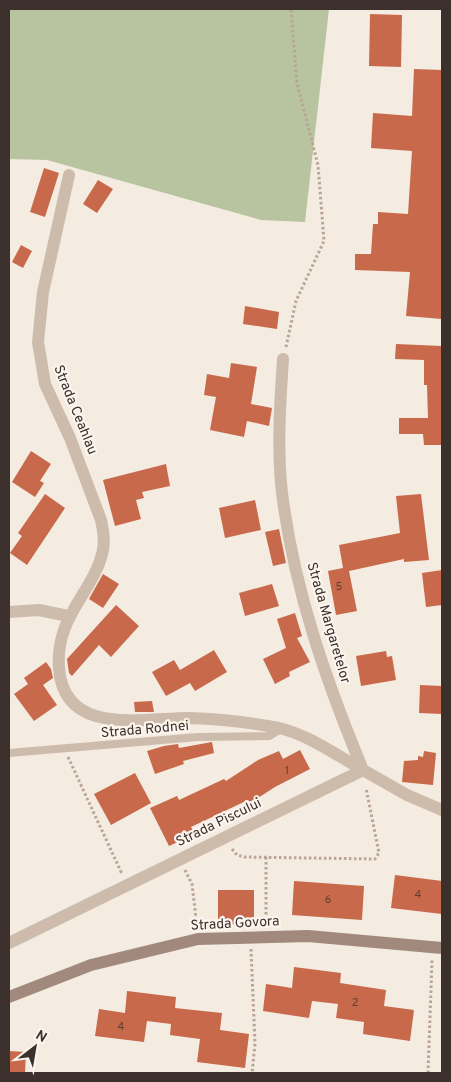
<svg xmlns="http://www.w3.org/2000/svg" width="451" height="1082" font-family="Overpass,sans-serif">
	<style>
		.green { fill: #b8c4a0 }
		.building { fill: #c8694b }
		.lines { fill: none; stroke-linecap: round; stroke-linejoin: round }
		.path { stroke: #b9a596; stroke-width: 3; stroke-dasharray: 2.5 2.5; stroke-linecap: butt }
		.lane { stroke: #cdbbac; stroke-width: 8 }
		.street { stroke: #cdbbac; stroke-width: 12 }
		.secondary { stroke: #a18a7d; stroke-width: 12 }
		.labels { text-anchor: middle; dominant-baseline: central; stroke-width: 4.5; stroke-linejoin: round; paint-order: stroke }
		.number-label { font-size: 11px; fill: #5e3e33 }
		.street-label { font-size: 14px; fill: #3b302b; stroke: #fbf5ee }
	</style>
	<rect width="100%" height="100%" fill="#f4ebe1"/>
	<path class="green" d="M 9,9 L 329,9 L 305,222 L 261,220 L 47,160 L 9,159 Z"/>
	<path class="building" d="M 370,14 L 402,15 L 401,67 L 369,66 Z
		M 414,69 L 442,70 L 442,319 L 406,316 L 410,272 L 355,270 L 355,254 L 371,254 L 373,224 L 378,224 L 378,212 L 408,214 L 412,151 L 371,148 L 373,113 L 412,116 Z
		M 44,168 L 59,173 L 45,217 L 30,212 Z
		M 98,180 L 113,189 L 97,213 L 83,204 Z
		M 21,245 L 32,251 L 23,268 L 12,262 Z
		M 245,306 L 279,312 L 277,329 L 243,324 Z
		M 396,344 L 442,346 L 442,445 L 424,445 L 423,434 L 399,434 L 399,418 L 428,418 L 427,385 L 424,385 L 424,360 L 395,359 Z
		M 231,363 L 257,367 L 251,404 L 272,408 L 269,426 L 247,421 L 244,437 L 210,430 L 216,397 L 204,395 L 207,374 L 229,378 Z
		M 31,451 L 51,464 L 40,481 L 44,483 L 35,497 L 12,482 Z
		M 166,464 L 170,486 L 142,492 L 144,498 L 136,500 L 141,519 L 115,526 L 103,480 Z
		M 45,494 L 65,508 L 27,565 L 10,553 L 22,536 L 18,533 Z
		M 421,494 L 429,560 L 404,562 L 404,559 L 349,571 L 357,611 L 336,615 L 328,571 L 343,568 L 339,545 L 400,533 L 396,496 Z
		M 255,500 L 261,530 L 225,538 L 219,508 Z
		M 279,529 L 286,563 L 273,566 L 265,532 Z
		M 442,570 L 442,605 L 426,607 L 422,573 Z
		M 103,574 L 119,584 L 103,608 L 89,599 Z
		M 272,584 L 279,606 L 245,616 L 239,593 Z
		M 116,605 L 139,626 L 111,657 L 99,645 L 72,676 L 69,673 L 67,659 Z
		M 295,613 L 302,636 L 297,638 L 310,662 L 289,672 L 290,676 L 275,684 L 263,659 L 286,648 L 277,619 Z
		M 214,650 L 227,672 L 195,691 L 190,683 L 166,696 L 152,672 L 174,660 L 180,670 Z
		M 386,651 L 387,657 L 392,656 L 396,680 L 361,686 L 356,656 Z
		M 46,662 L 51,669 L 53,678 L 43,685 L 57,705 L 34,721 L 14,694 L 28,684 L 24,678 Z
		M 420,685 L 442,686 L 442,714 L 419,713 Z
		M 152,701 L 154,712 L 135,712 L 134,702 Z
		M 212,742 L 214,753 L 183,761 L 184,764 L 155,774 L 147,751 L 164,746 L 178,744 L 179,748 Z
		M 300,750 L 310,769 L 275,787 L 250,803 L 248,800 L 191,827 L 195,834 L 169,846 L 150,808 L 177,796 L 179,800 L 224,779 L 226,781 L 258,760 L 279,751 L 283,759 Z
		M 424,751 L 436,753 L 433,785 L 402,782 L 404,761 L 418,760 L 418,756 L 423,757 Z
		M 135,773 L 151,803 L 111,825 L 94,794 Z
		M 395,875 L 442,881 L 442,914 L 391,908 Z
		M 294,881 L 364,886 L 362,920 L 292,915 Z
		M 218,890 L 254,890 L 254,925 L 218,924 Z
		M 294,967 L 341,973 L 340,983 L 386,990 L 384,1006 L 414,1010 L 410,1041 L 363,1034 L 364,1022 L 336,1018 L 338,1004 L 312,1001 L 309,1018 L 263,1011 L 266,984 L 292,988 Z
		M 127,991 L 176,997 L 175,1008 L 222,1013 L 220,1030 L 249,1034 L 245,1068 L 197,1062 L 200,1039 L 170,1035 L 171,1024 L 147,1021 L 144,1042 L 95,1036 L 99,1009 L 125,1013 Z
		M 9,1051 L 26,1052 L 25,1073 L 9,1073 Z"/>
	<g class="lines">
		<path class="path" d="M 286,347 L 296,301 L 324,241 L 318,165 L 297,83 L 291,9
			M 68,757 L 122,874
			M 232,849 L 237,855 L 244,857 L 375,859 L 379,853 L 366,788
			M 266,857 L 266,924
			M 185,870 L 192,884 L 197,927
			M 251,949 L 255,1044 L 252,1073
			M 428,1073 L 432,960"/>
		<path class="lane" d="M 9,753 L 198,737 L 269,736 L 281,729"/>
		<path class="street" d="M 69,175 L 43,292 L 38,342 L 45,384 L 70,438 L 101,520 C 103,529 105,540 103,550 C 94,593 55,615 59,668 C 64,737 143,718 189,718 C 219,719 248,722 279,728 C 309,735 336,755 363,770
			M 283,359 C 280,404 277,449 282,493 C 294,589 326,681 363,770
			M 9,612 L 39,610 L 68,616
			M 9,943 L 363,770 L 407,795 L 442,810"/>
		<path class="secondary" d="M 9,997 L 91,965 L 198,939 L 308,936 L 442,948"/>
	</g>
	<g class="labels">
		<g class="number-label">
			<text x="339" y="587">5</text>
			<text x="287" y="771">1</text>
			<text x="418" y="895">4</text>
			<text x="328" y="900">6</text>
			<text x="355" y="1003">2</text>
			<text x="121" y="1027">4</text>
		</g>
		<g class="street-label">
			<text transform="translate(75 410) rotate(68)">Strada Ceahlau</text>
			<text transform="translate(328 623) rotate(74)">Strada Margaretelor</text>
			<text transform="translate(145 730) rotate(-5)">Strada Rodnei</text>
			<text transform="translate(219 823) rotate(-26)">Strada Piscului</text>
			<text transform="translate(235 924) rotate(-3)">Strada Govora</text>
		</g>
	</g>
	<rect width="451" height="1082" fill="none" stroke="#3b302b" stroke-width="20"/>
	<g transform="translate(35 1047) rotate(31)" stroke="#fbf5ee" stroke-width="4" paint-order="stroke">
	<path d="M0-4L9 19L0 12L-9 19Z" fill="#3b302b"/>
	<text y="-8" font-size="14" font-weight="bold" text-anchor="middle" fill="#3b302b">N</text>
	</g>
</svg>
